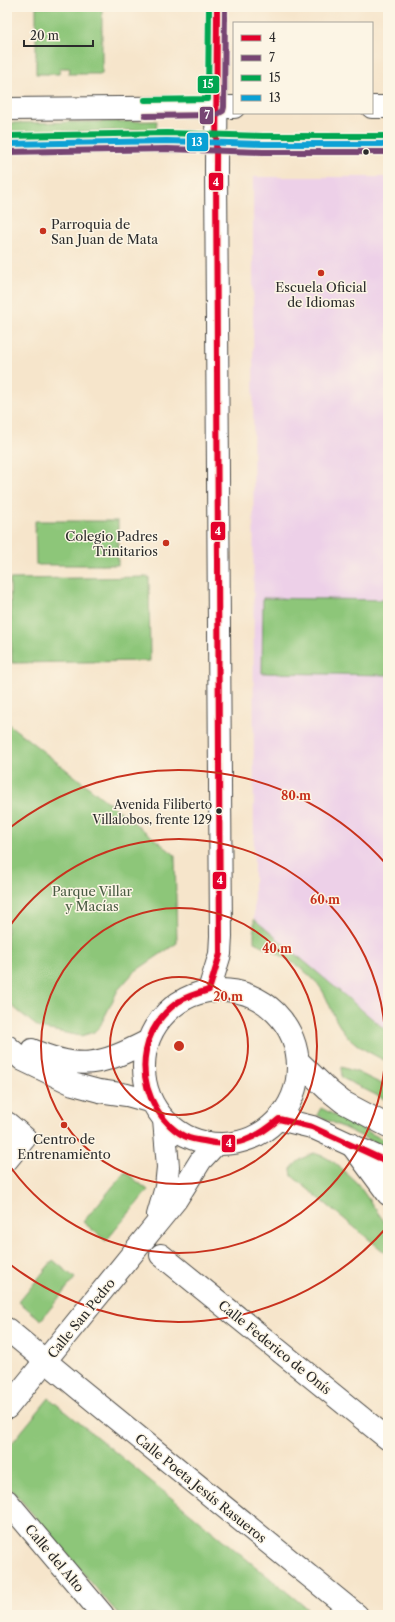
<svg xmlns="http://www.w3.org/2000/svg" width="395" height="1622" font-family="'Libre Caslon Text',serif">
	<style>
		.built { fill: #edd0e8 }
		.green { fill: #8dc679; stroke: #5c7852 }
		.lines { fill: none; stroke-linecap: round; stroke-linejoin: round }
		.street-casing { stroke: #494743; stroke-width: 24 }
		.secondary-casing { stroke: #494743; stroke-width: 24 }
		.primary-casing { stroke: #494743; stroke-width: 24 }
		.street { stroke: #fff; stroke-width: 22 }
		.secondary { stroke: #fff; stroke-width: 22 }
		.primary { stroke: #fff; stroke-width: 22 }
		.bus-1-casing { stroke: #fcf5e5; stroke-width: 9 }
		.bus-2-casing { stroke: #fcf5e5; stroke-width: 9 }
		.bus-3-casing { stroke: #fcf5e5; stroke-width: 9 }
		.bus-4-casing { stroke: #fcf5e5; stroke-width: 9 }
		.bus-1 { stroke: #e4002b; stroke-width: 6 }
		.bus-2 { stroke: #774573; stroke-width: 6 }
		.bus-3 { stroke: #00a651; stroke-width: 6 }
		.bus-4 { stroke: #09a1d5; stroke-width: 6 }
		.ring { fill: none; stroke: #c8321e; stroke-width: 2 }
		.bus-dot { fill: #2b2b2b; stroke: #fcf5e5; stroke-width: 1.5 }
		.poi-dot { fill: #c8321e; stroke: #fcf5e5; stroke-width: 1.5 }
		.labels { text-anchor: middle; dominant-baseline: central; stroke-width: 3; stroke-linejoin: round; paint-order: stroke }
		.bus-label { font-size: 12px; fill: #2b2b2b; stroke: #fcf5e5; text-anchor: end }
		.poi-label { font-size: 13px; fill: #2b2b2b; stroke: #fcf5e5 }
		.park-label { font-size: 13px; fill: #485a42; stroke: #fcf5e5 }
		.street-label { font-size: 13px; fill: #2b2b2b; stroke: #fcf5e5 }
		.centre { fill: #c8321e; stroke: #fcf5e5; stroke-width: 2 }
		.ring-label { font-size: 12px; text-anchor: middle; font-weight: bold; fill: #c8321e; stroke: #fcf5e5; stroke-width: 3; stroke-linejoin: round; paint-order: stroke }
		.line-badge { stroke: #fcf5e5; stroke-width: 1.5 }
		.badge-label { font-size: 11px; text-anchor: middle; font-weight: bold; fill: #fff }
	</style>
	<rect width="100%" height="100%" fill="#fcf5e5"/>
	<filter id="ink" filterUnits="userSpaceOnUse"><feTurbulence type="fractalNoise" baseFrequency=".025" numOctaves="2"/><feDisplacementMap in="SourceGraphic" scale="8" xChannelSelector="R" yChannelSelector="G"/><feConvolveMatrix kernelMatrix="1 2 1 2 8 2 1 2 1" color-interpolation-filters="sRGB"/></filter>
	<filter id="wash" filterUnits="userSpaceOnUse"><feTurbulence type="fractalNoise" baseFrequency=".012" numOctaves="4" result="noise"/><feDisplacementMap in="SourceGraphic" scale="16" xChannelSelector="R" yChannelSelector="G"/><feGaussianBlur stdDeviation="0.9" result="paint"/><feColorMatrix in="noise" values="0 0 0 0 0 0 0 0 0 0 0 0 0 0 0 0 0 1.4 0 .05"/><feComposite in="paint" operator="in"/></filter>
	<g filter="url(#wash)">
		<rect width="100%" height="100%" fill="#f6e5cb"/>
		<path class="built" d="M 253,177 L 388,177 L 388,1032 L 254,919 Z"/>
		<path class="green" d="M 36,7 L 102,7 L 102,74 L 69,74 L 70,68 L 60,68 L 59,74 L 36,74 Z
			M 157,121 L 156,130 L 7,133 L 7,123 Z
			M 35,521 L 118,521 L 118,565 L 36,565 Z
			M 149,577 L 150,661 L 12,663 L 10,579 Z
			M 263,598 L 388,600 L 388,675 L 262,673 Z
			M 7,723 L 175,855 L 177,943 L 134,972 L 118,990 L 100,1026 L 94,1032 L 81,1036 L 39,1028 L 7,1002 Z
			M 254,919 L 388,1032 L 388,1062 C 368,1052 352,1045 339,1025 C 330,1011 327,992 314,980 C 298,963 275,952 254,942 Z
			M 341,1067 L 357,1072 L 388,1087 L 388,1101 L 342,1078 Z
			M 321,1108 L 388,1142 L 388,1149 L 317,1115 Z
			M 314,1153 L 325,1157 L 335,1163 L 357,1183 L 388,1227 L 388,1255 L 292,1176 L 291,1169 C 297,1161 304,1157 314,1153 Z
			M 125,1172 L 148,1190 L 106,1241 L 83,1222 Z
			M 53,1260 L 75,1278 L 41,1320 L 19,1302 Z
			M 49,1398 L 315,1615 L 119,1615 L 7,1484 L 7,1449 Z"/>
	</g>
	<g filter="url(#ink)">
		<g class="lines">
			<g class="street-casing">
				<path id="street" d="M 7,1123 L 25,1138 L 7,1160
					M 351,1144 L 388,1194
					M 158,1215 L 166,1187 L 168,1167 L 164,1120
					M 161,1255 L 388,1439
					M 7,1329 L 77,1387 L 357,1615
					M 7,1408 L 154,1227 L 176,1200 L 201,1160 L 216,1144
					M 7,1501 L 103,1615"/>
			</g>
			<g class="secondary-casing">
				<path id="secondary" d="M 209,990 L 220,954 L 221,936 L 216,169 L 217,7"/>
			</g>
			<g class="primary-casing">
				<path id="primary" d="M 372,107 L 388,107
					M 7,109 L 234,107
					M 7,144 L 167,141 L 263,144 L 388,144
					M144 1067a77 77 0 1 1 154 0a77 77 0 1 1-154 0Z
					M 7,1046 L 23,1060 L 73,1084 L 99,1091 L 127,1095 L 152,1102
					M 32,1050 C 81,1071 101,1065 148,1041
					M 299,1062 L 328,1090 L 343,1102 L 388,1126
					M 279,1119 L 312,1127 L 388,1162"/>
			</g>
			<use href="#street" class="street"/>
			<use href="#secondary" class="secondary"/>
			<use href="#primary" class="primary"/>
			<g class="bus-1-casing">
				<path id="bus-1" d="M 217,7 L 216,169 L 220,954 L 209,990 C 198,993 187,996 178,1002 C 143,1027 135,1071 156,1108 C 163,1120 175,1133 189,1138 C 194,1140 199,1140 204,1141 C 235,1149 256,1139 279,1119 L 312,1127 L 388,1162"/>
			</g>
			<g class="bus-2-casing">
				<path id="bus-2" d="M 145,116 L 216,115 L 223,111 L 224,107 L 225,7
					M 7,152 L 167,149 L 263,152 L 388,152"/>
			</g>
			<g class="bus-3-casing">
				<path id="bus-3" d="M 145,100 L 208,99 L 209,7
					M 7,136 L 167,133 L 263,136 L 388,136"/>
			</g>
			<g class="bus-4-casing">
				<path id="bus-4" d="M 7,144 L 167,141 L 263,144 L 388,144"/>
			</g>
			<use href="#bus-1" class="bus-1"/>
			<use href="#bus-2" class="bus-2"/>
			<use href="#bus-3" class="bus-3"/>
			<use href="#bus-4" class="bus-4"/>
		</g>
	</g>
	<g class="ring">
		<circle cx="179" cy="1046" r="69"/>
		<circle cx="179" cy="1046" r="138"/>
		<path d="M7 930A207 207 0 1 1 7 1162"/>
		<path d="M387 1227A276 276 0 0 1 7 1262M7 830A276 276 0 0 1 387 865"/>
	</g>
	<g class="bus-dot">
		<circle cx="366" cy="152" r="3.5"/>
		<circle cx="219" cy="811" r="3.5"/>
	</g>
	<g class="poi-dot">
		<circle cx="43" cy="231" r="4"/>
		<circle cx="321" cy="273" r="4"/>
		<circle cx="166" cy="543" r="4"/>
		<circle cx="64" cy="1125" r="4"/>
	</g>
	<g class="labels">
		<g class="bus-label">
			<text x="212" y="804">Avenida Filiberto<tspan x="212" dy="15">Villalobos, frente 129</tspan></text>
		</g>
		<g class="poi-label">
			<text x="51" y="224" text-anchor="start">Parroquia de<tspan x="51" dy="15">San Juan de Mata</tspan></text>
			<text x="321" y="287">Escuela Oficial<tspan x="321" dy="15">de Idiomas</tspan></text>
			<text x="158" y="536" text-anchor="end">Colegio Padres<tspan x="158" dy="15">Trinitarios</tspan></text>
			<text x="64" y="1139">Centro de<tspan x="64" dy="15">Entrenamiento</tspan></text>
		</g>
		<g class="park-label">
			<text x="92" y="891">Parque Villar<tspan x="92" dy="15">y Macías</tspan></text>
		</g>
		<g class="street-label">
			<text transform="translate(81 1318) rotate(-51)">Calle San Pedro</text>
			<text transform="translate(275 1347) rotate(39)">Calle Federico de Onís</text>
			<text transform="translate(201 1488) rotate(39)">Calle Poeta Jesús Rasueros</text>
			<text transform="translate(55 1558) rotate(50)">Calle del Alto</text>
		</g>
	</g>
	<circle cx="179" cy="1046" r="6" class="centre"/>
	<g class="ring-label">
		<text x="296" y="800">80 m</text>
		<text x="325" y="904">60 m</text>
		<text x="277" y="953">40 m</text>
		<text x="228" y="1001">20 m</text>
	</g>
	<g class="line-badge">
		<rect x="197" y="75" width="23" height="19" rx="4" fill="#00a651"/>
		<rect x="199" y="106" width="15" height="19" rx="4" fill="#774573"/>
		<rect x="186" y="132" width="23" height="20" rx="4" fill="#09a1d5"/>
		<rect x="208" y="172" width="16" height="19" rx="4" fill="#e4002b"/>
		<rect x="210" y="521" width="16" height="20" rx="4" fill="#e4002b"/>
		<rect x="212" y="871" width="15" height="19" rx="4" fill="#e4002b"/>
		<rect x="221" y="1134" width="15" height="19" rx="4" fill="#e4002b"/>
	</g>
	<g class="badge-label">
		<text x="208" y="88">15</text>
		<text x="207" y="119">7</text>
		<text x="197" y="146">13</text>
		<text x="216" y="186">4</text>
		<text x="218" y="535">4</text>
		<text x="220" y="884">4</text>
		<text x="229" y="1147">4</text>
	</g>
	<rect width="395" height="1622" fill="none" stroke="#fcf5e5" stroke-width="24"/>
	<rect x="233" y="22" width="140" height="92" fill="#fcf5e5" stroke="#a8a49b"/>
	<rect x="241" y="35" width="20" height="6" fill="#e4002b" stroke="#a8a49b"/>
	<text x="269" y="42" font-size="12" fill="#2b2b2b">4</text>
	<rect x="241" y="55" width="20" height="6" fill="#774573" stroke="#a8a49b"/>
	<text x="269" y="62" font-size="12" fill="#2b2b2b">7</text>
	<rect x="241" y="75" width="20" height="6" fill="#00a651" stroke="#a8a49b"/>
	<text x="269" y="82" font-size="12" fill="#2b2b2b">15</text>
	<rect x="241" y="95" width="20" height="6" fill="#09a1d5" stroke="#a8a49b"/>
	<text x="269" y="102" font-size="12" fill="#2b2b2b">13</text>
	<path d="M24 40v6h69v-6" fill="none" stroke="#2b2b2b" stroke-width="2"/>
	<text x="30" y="40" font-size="12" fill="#2b2b2b" stroke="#fcf5e5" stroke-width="3" paint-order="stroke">20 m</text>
</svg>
